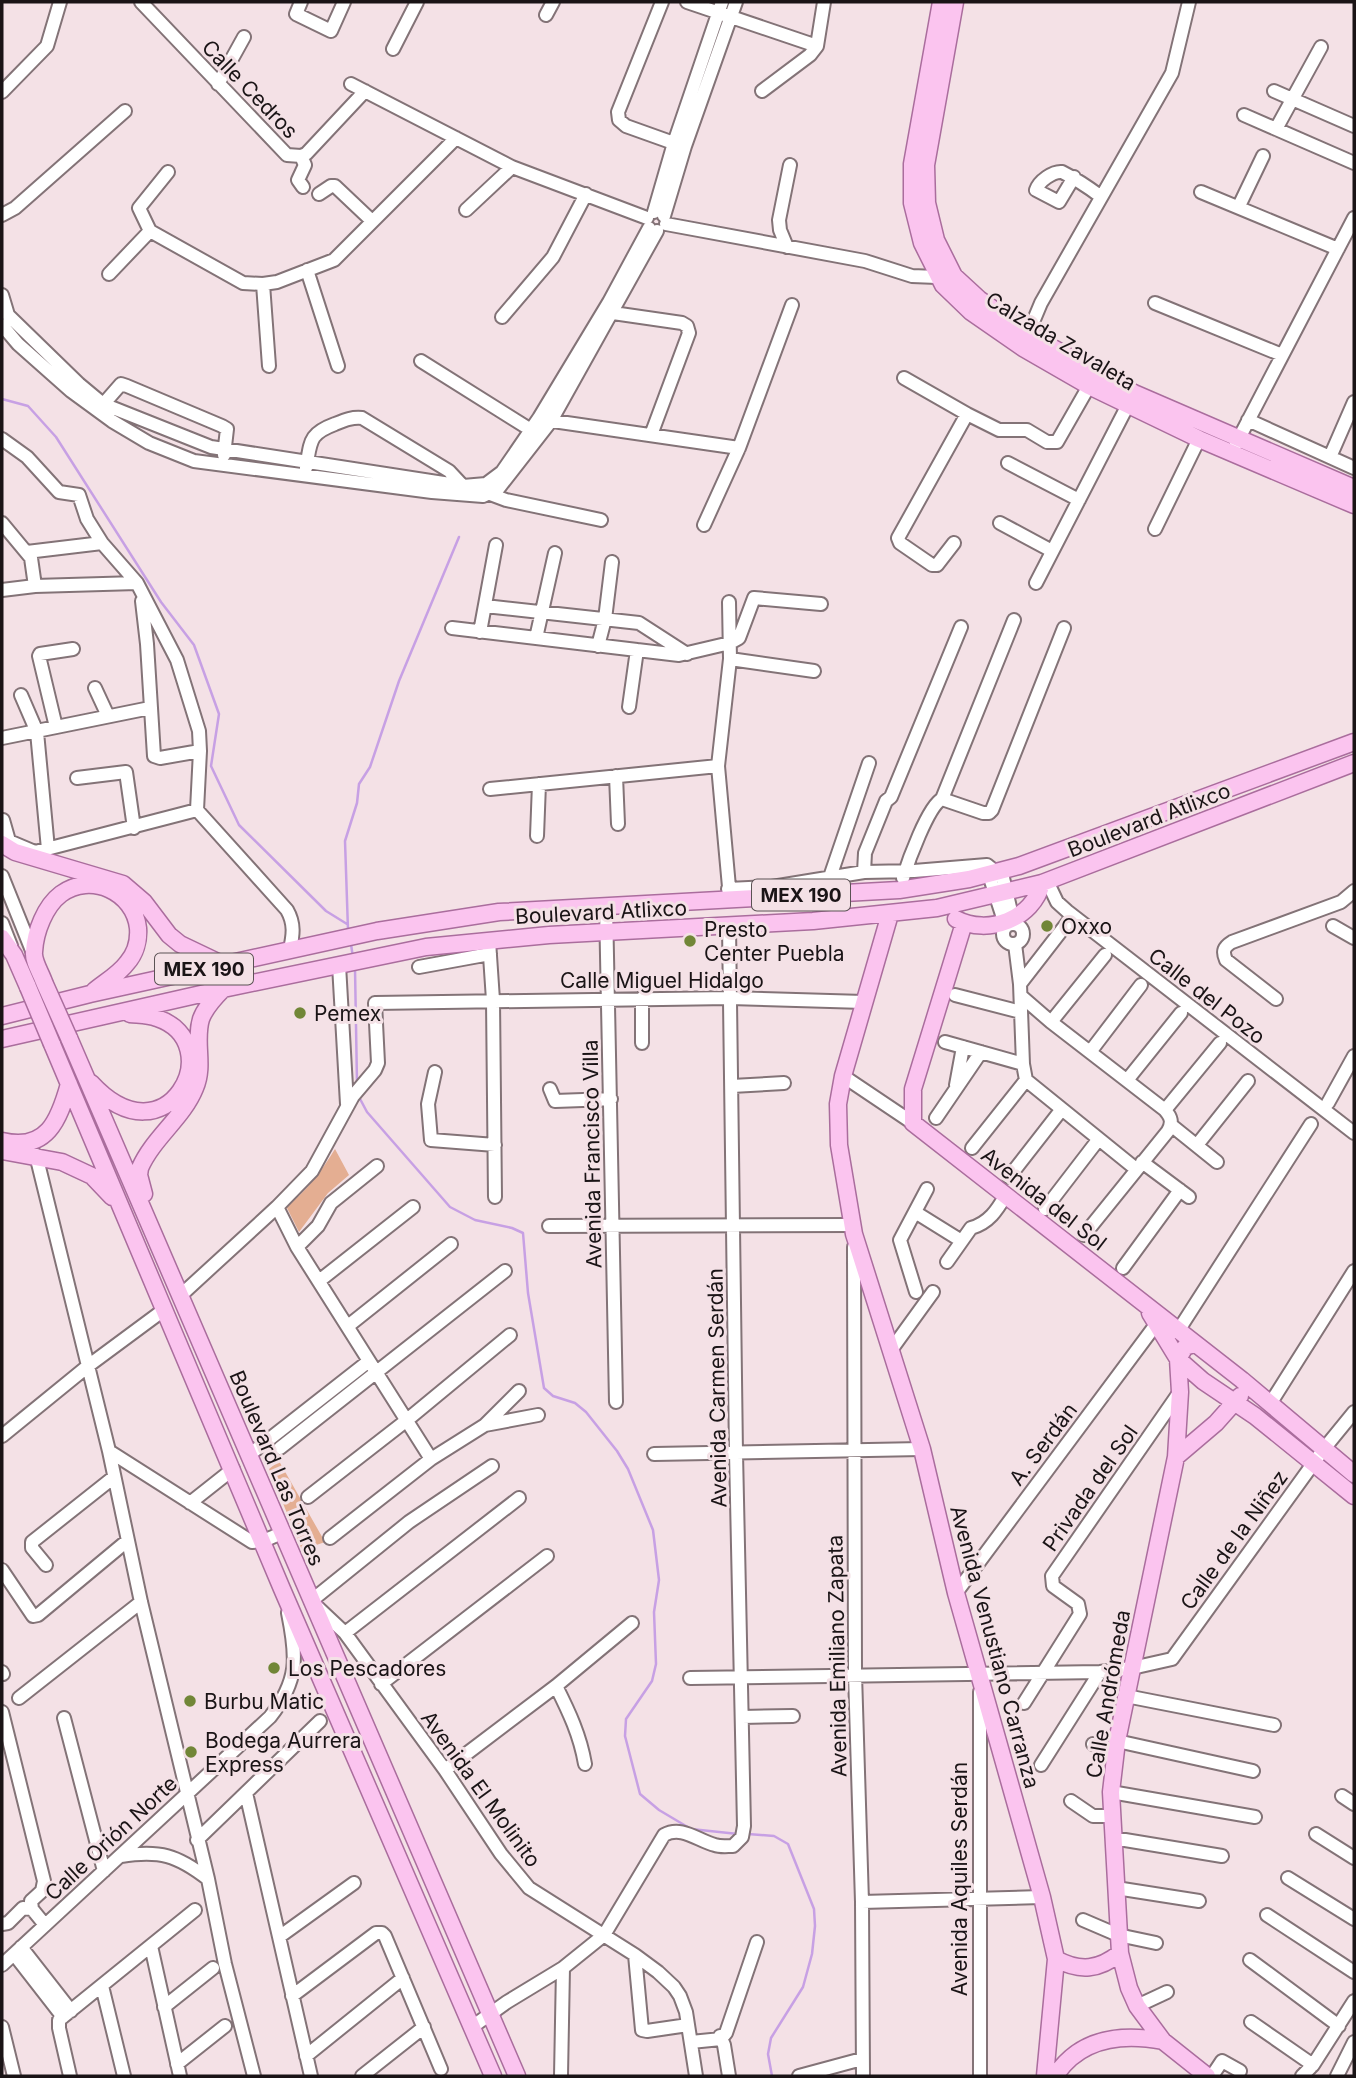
<svg xmlns="http://www.w3.org/2000/svg" width="1356" height="2078" font-family="Inter,sans-serif">
	<style>
		.green { fill: #e4ae92 }
		.lines { fill: none; stroke-linecap: round; stroke-linejoin: round }
		.stream { stroke: #c7a0e4; stroke-width: 2.5 }
		.minor-casing { stroke: #837377; stroke-width: 16 }
		.major-casing { stroke: #aa6d9d; stroke-width: 19 }
		.minor { stroke: #fff; stroke-width: 12 }
		.major { stroke: #fbc4ef; stroke-width: 16 }
		.major-bridge-casing { stroke: #aa6d9d; stroke-width: 19; stroke-linecap: butt }
		.major-bridge { stroke: #fbc4ef; stroke-width: 16 }
		.poi-dot { fill: #718637; stroke: #f4e1e6; stroke-width: 2.5 }
		.labels { text-anchor: middle; dominant-baseline: central; stroke-width: 6; stroke-linejoin: round; paint-order: stroke }
		.shield { fill: #f4e1e6; stroke: #5b5254; stroke-width: 2 }
		.shield-label { font-size: 19px; font-weight: bold; fill: #1a1416 }
		.street-label { font-size: 21px; fill: #1a1416; stroke: #f4e1e6 }
		.poi-label { font-size: 21px; fill: #1a1416; stroke: #f4e1e6; text-anchor: start }
	</style>
	<rect width="100%" height="100%" fill="#f4e1e6"/>
	<path class="green" d="M 335,1149 L 349,1175 L 328,1193 L 299,1232 L 286,1206 C 306,1193 322,1170 335,1149 Z
		M 279,1461 L 325,1542 L 302,1550 L 269,1469 Z"/>
	<g class="lines">
		<path class="stream" d="M 2,399 L 28,406 L 56,437 L 161,602 L 194,645 L 219,714 L 211,766 L 239,825 L 326,911 L 347,924
			M 348,930 L 345,841 L 357,803 L 359,784 L 370,767 L 399,681 L 459,537
			M 351,944 L 353,958
			M 355,968 L 357,1083
			M 359,1097 L 367,1112 L 450,1207 L 475,1220 L 512,1228 L 523,1233 L 528,1293 L 544,1388 L 553,1396 L 575,1403 L 586,1412 L 617,1451 L 628,1469 L 653,1530 L 659,1580 L 654,1612 L 656,1664 L 652,1681 L 626,1719 L 625,1736 L 640,1794 L 659,1810 L 691,1829 L 738,1834
			M 748,1834 L 774,1836 L 788,1844 L 814,1909 L 815,1926 L 812,1954 L 803,1987 L 771,2038 L 768,2054 L 772,2076"/>
		<g class="minor-casing">
			<path id="minor" d="M 141,2 L 287,155 L 301,156 L 306,154 L 365,91
				M 301,2 L 296,14 L 331,31 L 344,2
				M 662,2 L 618,112 L 619,120 L 626,126 L 682,146
				M 687,2 L 817,46
				M 546,15 L 553,2
				M 393,49 L 417,2
				M 218,84 L 244,37
				M 351,84 L 512,167 L 647,218
				M 762,91 L 810,55 L 817,46 L 824,2
				M 1274,91 L 1354,126
				M 2,92 L 47,46 L 60,2
				M 1244,115 L 1354,163
				M 1276,129 L 1321,47
				M 301,156 L 305,165 L 298,180 L 303,187
				M 168,172 L 139,208 L 150,231 L 243,283 L 263,284 L 277,282 L 334,260 L 456,138
				M 1074,177 L 1059,202 L 1036,190 C 1039,181 1053,171 1062,172 C 1076,179 1088,187 1100,196
				M 1201,192 L 1338,249
				M 319,194 L 331,186 L 335,186 L 372,221
				M 1239,206 L 1263,156
				M 466,210 L 512,167
				M 654,212 L 674,143 L 722,2
				M 2,215 L 15,208 L 125,111
				M 664,216 L 685,146 L 736,2
				M 666,224 L 865,261 L 912,276 L 937,277
				M 787,247 L 780,230 L 779,220 L 790,165
				M 307,270 L 338,366
				M 109,274 L 150,231
				M 263,284 L 269,366
				M 2,295 L 8,315 L 79,384 L 103,404 L 211,447 L 463,486 L 486,484 L 502,472 L 539,418 L 609,302 L 649,228
				M 1155,303 L 1282,355
				M 613,313 L 682,323 L 687,326 L 689,333 L 651,435
				M 502,317 L 553,257 L 586,194
				M 2,325 L 18,344 L 71,391 L 112,421 L 149,443 L 194,461 L 432,492 L 483,496 L 498,489 L 551,421 L 657,231
				M 1028,334 L 1041,303 L 1172,73 L 1189,2
				M 421,361 L 531,430
				M 904,378 L 967,414
				M 100,408 L 121,384 L 127,386 L 222,426 L 227,429 L 224,455
				M 546,420 L 739,448
				M 1248,420 L 1354,468
				M 2,439 L 27,457 L 59,492 L 79,495 L 87,519 L 102,543 L 137,583 L 177,660 L 199,731 L 200,751 L 197,810 L 287,910 C 295,924 293,935 290,950
				M 1236,444 L 1354,218
				M 1330,457 L 1354,402
				M 1008,463 L 1079,500
				M 306,468 C 311,442 308,434 335,424 C 345,420 352,417 362,418 L 449,471 L 463,486
				M 489,491 L 490,494 L 506,500 L 601,520
				M 2,523 L 31,558 L 35,586
				M 1000,523 L 1052,551
				M 704,525 L 739,448 L 792,305
				M 1155,529 L 1199,439
				M 954,543 L 937,565 L 932,565 L 900,543 L 898,538 L 967,414 L 999,430 L 1027,430 L 1047,442 L 1057,442 L 1089,386
				M 27,552 L 102,543
				M 1036,583 L 1131,399
				M 2,590 L 35,586 L 137,583
				M 142,601 L 147,644 L 154,756 L 160,758 L 200,751
				M 729,602 L 730,659 L 718,766 L 730,898
				M 485,606 L 639,623 L 687,654
				M 452,628 L 679,655 L 730,643 L 739,638 L 754,598 L 821,604
				M 480,632 L 496,545
				M 536,638 L 555,553
				M 598,646 L 605,619 L 612,562
				M 730,659 L 814,671
				M 95,688 L 108,716
				M 21,695 L 37,732 L 48,849
				M 629,707 L 637,650
				M 56,727 L 39,656 L 40,654 L 73,649
				M 2,738 L 150,708
				M 616,776 L 618,824
				M 77,778 L 126,772 L 134,828
				M 490,789 L 718,766
				M 942,799 L 983,813 L 989,813 L 992,810 L 1064,628
				M 3,820 L 9,841 L 35,852 L 197,810
				M 537,836 L 539,784
				M 864,872 L 865,853 L 886,801 L 891,797 L 961,627
				M 995,872 L 991,881 L 1006,927
				M 2,876 L 33,953
				M 830,877 L 869,763
				M 903,878 C 908,862 928,806 942,799 L 1014,620
				M 1047,881 L 1057,902 L 1067,911 L 1354,1133
				M 728,889 L 772,887 L 864,872 L 914,871 L 987,865 L 1003,878 L 1014,924
				M 606,906 L 616,1402
				M 2,923 L 11,946
				M1003 934a10 10 0 1 1 20 0a10 10 0 1 1-20 0Z
				M 1333,926 L 1354,938
				M 489,941 L 493,1000 L 495,1197
				M 1015,944 L 1020,984 L 1023,1064 L 1026,1080
				M 339,965 L 347,1104
				M 419,967 L 490,954
				M 1020,984 L 1068,922
				M 955,995 L 1021,1012
				M 1021,996 L 1051,1022 L 1165,1110 C 1171,1117 1173,1122 1168,1131 L 1084,1235
				M 642,998 L 642,1043
				M 1276,999 L 1226,960 C 1222,951 1224,947 1232,942 L 1341,902 L 1354,891
				M 1051,1022 L 1105,955
				M 945,1042 L 1023,1064
				M 1090,1052 L 1141,985
				M 435,1072 L 428,1104 L 431,1140 L 495,1145
				M 843,1076 L 913,1123
				M 1128,1079 L 1181,1013
				M 1026,1080 L 1136,1169
				M 956,1085 L 963,1047
				M 732,1086 L 784,1083
				M 550,1089 L 555,1101 L 611,1099
				M 1328,1103 L 1354,1056
				M 1165,1110 L 1220,1043
				M 936,1118 L 981,1052
				M 1171,1125 L 1217,1162
				M 1197,1145 L 1248,1081
				M 972,1148 L 1026,1080
				M 36,1155 L 109,1451 L 141,1602 L 208,1879 L 225,1964 L 254,2076
				M 1142,1162 L 1189,1197
				M 1009,1177 L 1062,1109
				M 277,1207 L 297,1247 L 431,1459
				M 1045,1209 L 1098,1140
				M 915,1212 L 960,1240
				M 549,1226 L 853,1225
				M 297,1247 L 318,1226 L 331,1203 L 377,1166
				M 854,1247 L 855,1674 L 862,1902 L 863,2076
				M 947,1262 L 971,1228 C 989,1223 997,1210 1006,1195
				M 1123,1268 L 1180,1190
				M 319,1281 L 413,1207
				M 916,1292 L 900,1240 L 927,1189
				M 180,1296 L 277,1207 L 312,1171 L 353,1096 L 375,1070 L 378,1063 L 375,1003 L 730,998 L 864,1002
				M 348,1326 L 451,1244
				M 1178,1331 L 1311,1124
				M 891,1350 L 933,1292
				M 1270,1404 L 1354,1271
				M 485,1425 L 538,1415
				M 2,1436 L 88,1366 L 165,1309
				M 280,1448 L 505,1271
				M 109,1451 L 252,1542 L 263,1541 L 282,1533
				M 654,1454 L 922,1449
				M 249,1455 L 369,1361
				M 492,1466 L 409,1522 L 311,1601 L 345,1633 L 445,1770 L 501,1854 L 529,1888 L 635,1955 L 658,1972 L 674,1987 L 680,1996 L 686,2012 L 696,2076
				M 308,1497 L 407,1420 L 510,1335
				M 190,1503 L 233,1469
				M 330,1538 L 431,1459 L 485,1425 L 519,1391
				M 46,1565 L 32,1548 L 32,1542 L 114,1477
				M 2,1570 L 33,1616 L 38,1615 L 127,1541
				M 956,1593 L 1160,1319
				M 345,1633 L 519,1498
				M 2,1672 L 3,1674
				M 690,1678 L 1100,1672 L 1132,1668 L 1172,1659 L 1323,1450 L 1354,1412
				M 381,1684 L 547,1556
				M 556,1686 C 569,1712 580,1735 585,1764
				M 980,1692 L 980,2076
				M 1126,1696 L 1274,1725
				M 19,1698 L 141,1602
				M 1024,1703 L 1080,1614 L 1078,1604 L 1053,1586 L 1052,1576 L 1179,1393
				M 2,1712 L 44,1881 L 42,1891 L 31,1901 L 32,1909 L 45,1925
				M 742,1717 L 793,1716
				M 64,1718 L 104,1871
				M 1117,1741 L 1253,1771
				M 1093,1744 L 1114,1754
				M 1041,1765 L 1100,1672
				M 445,1770 L 556,1686 L 632,1623
				M 1111,1792 L 1255,1817
				M 246,1793 L 311,2076
				M 1342,1796 L 1354,1804
				M 1071,1801 L 1093,1816 L 1112,1816
				M 1316,1834 L 1354,1858
				M 197,1840 L 320,1721
				M 1114,1840 L 1125,1840 L 1222,1856
				M 121,1856 C 160,1850 177,1855 208,1879
				M 1288,1878 L 1354,1919
				M 1116,1888 L 1199,1901
				M 862,1902 L 1042,1897
				M 1267,1915 L 1354,1972
				M 1083,1920 L 1118,1935 L 1156,1943
				M 2,1924 L 8,1923 L 23,1908 L 32,1909
				M 279,1937 L 354,1883
				M 151,1946 L 180,2076
				M 21,1947 L 71,2011
				M 14,1954 L 63,2017
				M 635,1955 L 642,2030 L 647,2031 L 688,2025
				M 1250,1960 L 1339,2026
				M 2,1965 L 270,1717 C 299,1680 297,1657 288,1613
				M 102,1986 L 124,2076
				M 292,1996 L 376,1933 L 382,1933 L 385,1936 L 441,2069
				M 1137,2006 L 1167,1992
				M 164,2007 L 213,1968
				M 1251,2022 L 1313,2065
				M 2,2027 L 14,2076
				M 472,2027 L 507,2002 L 563,1968 L 604,1935 L 664,1835 C 682,1825 698,1841 715,1845 C 720,1847 727,1846 733,1846 L 742,1837 L 744,1826 L 736,1453 L 729,926
				M 720,2036 L 724,2045 L 729,2076
				M 691,2042 L 721,2039 L 726,2033 L 757,1942
				M 306,2056 L 403,1978
				M 177,2064 L 225,2026
				M 70,2076 L 59,2028 L 59,2020 L 195,1910
				M 362,2076 L 424,2027
				M 561,2076 L 563,1968
				M 799,2076 L 862,2059
				M 1212,2076 L 1222,2061 L 1240,2071
				M 1302,2076 L 1313,2065 L 1354,2001
				M 1337,2076 L 1354,2042"/>
		</g>
		<g class="major-casing">
			<path id="major" d="M 941,2 L 912,164 L 912,203 L 922,243 L 943,285 L 971,312 L 1023,348 L 1089,386 L 1199,439 L 1354,505
				M 955,2 L 926,165 L 927,203 L 936,240 L 954,276 L 979,299 L 1028,334 L 1134,393 L 1354,488
				M 2,844 L 15,852 L 123,884 L 144,902 L 169,935 L 180,944 L 224,965
				M 890,914 L 843,1076 L 838,1104 L 839,1145 L 854,1234 L 922,1449 L 956,1593 L 1042,1897 L 1056,1959 L 1045,2076
				M 956,919 C 988,936 1033,919 1042,883
				M 964,923 L 913,1089 L 913,1123 L 1242,1380 L 1354,1474
				M 2,938 L 14,955 L 28,987
				M 44,982 C 41,973 33,961 34,952 C 35,932 45,906 61,894 C 91,872 134,892 138,928 C 139,941 135,954 127,963 C 119,974 105,982 94,991
				M 2,1016 L 90,994 L 377,931 L 454,919 L 499,912 L 899,890 L 969,879 L 1019,866 L 1354,742
				M 69,1038 L 517,2076
				M 2,1039 L 223,989 L 426,947 L 549,935 L 813,921 L 937,908 L 1042,883 L 1354,763
				M 52,1044 L 282,1589 L 493,2076
				M 91,1083 C 167,1166 231,1043 157,1018 C 149,1015 139,1015 130,1014
				M 2,1141 C 47,1152 59,1120 69,1084
				M 2,1151 L 62,1162 L 92,1176 L 112,1197
				M 144,1194 L 139,1175 L 140,1168 C 153,1138 183,1118 195,1088 C 205,1065 194,1042 201,1019 C 205,1008 214,998 223,989
				M 1150,1313 L 1178,1359 L 1203,1381 L 1255,1416 L 1354,1496
				M 1194,1344 L 1185,1347 L 1178,1359 L 1180,1392 L 1176,1457 L 1117,1741 L 1111,1792 L 1120,1953 L 1129,1988 L 1137,2006 L 1163,2041 L 1207,2076
				M 1176,1457 L 1216,1423 L 1240,1396
				M 1056,1959 C 1080,1972 1099,1970 1120,1953
				M 1055,2076 C 1080,2038 1121,2033 1163,2041"/>
		</g>
		<use href="#minor" class="minor"/>
		<use href="#major" class="major"/>
		<g class="major-bridge-casing">
			<path id="major-bridge" d="M 44,982 L 69,1038
				M 28,987 L 52,1044"/>
		</g>
		<use href="#major-bridge" class="major-bridge"/>
	</g>
	<g class="poi-dot">
		<circle cx="1047" cy="926" r="7"/>
		<circle cx="690" cy="941" r="7"/>
		<circle cx="300" cy="1013" r="7"/>
		<circle cx="274" cy="1668" r="7"/>
		<circle cx="190" cy="1701" r="7"/>
		<circle cx="191" cy="1752" r="7"/>
	</g>
	<g class="labels">
		<g class="shield">
			<rect x="752" y="879.5" width="98" height="31" rx="5"/>
			<rect x="155" y="953.5" width="98" height="31" rx="5"/>
		</g>
		<g class="shield-label">
			<text x="801" y="895">MEX 190</text>
			<text x="204" y="969">MEX 190</text>
		</g>
		<g class="street-label">
			<text transform="translate(250 89) rotate(46)">Calle Cedros</text>
			<text transform="translate(1061 341) rotate(31)">Calzada Zavaleta</text>
			<text transform="translate(1149 820) rotate(-21)">Boulevard Atlixco</text>
			<text transform="translate(601 912) rotate(-3)">Boulevard Atlixco</text>
			<text x="662" y="980">Calle Miguel Hidalgo</text>
			<text transform="translate(1207 996) rotate(38)">Calle del Pozo</text>
			<text transform="translate(592 1154) rotate(-91)">Avenida Francisco Villa</text>
			<text transform="translate(1044 1199) rotate(38)">Avenida del Sol</text>
			<text transform="translate(717 1388) rotate(-91)">Avenida Carmen Serdán</text>
			<text transform="translate(1043 1444) rotate(-53)">A. Serdán</text>
			<text transform="translate(277 1468) rotate(67)">Boulevard Las Torres</text>
			<text transform="translate(1090 1488) rotate(-55)">Privada del Sol</text>
			<text transform="translate(1234 1540) rotate(-54)">Calle de la Niñez</text>
			<text transform="translate(995 1647) rotate(75)">Avenida Venustiano Carranza</text>
			<text transform="translate(837 1656) rotate(-91)">Avenida Emiliano Zapata</text>
			<text transform="translate(1108 1694) rotate(-80)">Calle Andrómeda</text>
			<text transform="translate(481 1789) rotate(54)">Avenida El Molinito</text>
			<text transform="translate(111 1838) rotate(-43)">Calle Orión Norte</text>
			<text transform="translate(959 1879) rotate(-90)">Avenida Aquiles Serdán</text>
		</g>
		<g class="poi-label">
			<text x="1061" y="926">Oxxo</text>
			<text x="704" y="929">Presto<tspan x="704" dy="24">Center Puebla</tspan></text>
			<text x="314" y="1013">Pemex</text>
			<text x="288" y="1668">Los Pescadores</text>
			<text x="204" y="1701">Burbu Matic</text>
			<text x="205" y="1740">Bodega Aurrera<tspan x="205" dy="24">Express</tspan></text>
		</g>
	</g>
	<rect width="1356" height="2078" fill="none" stroke="#1a1416" stroke-width="7"/>
</svg>
